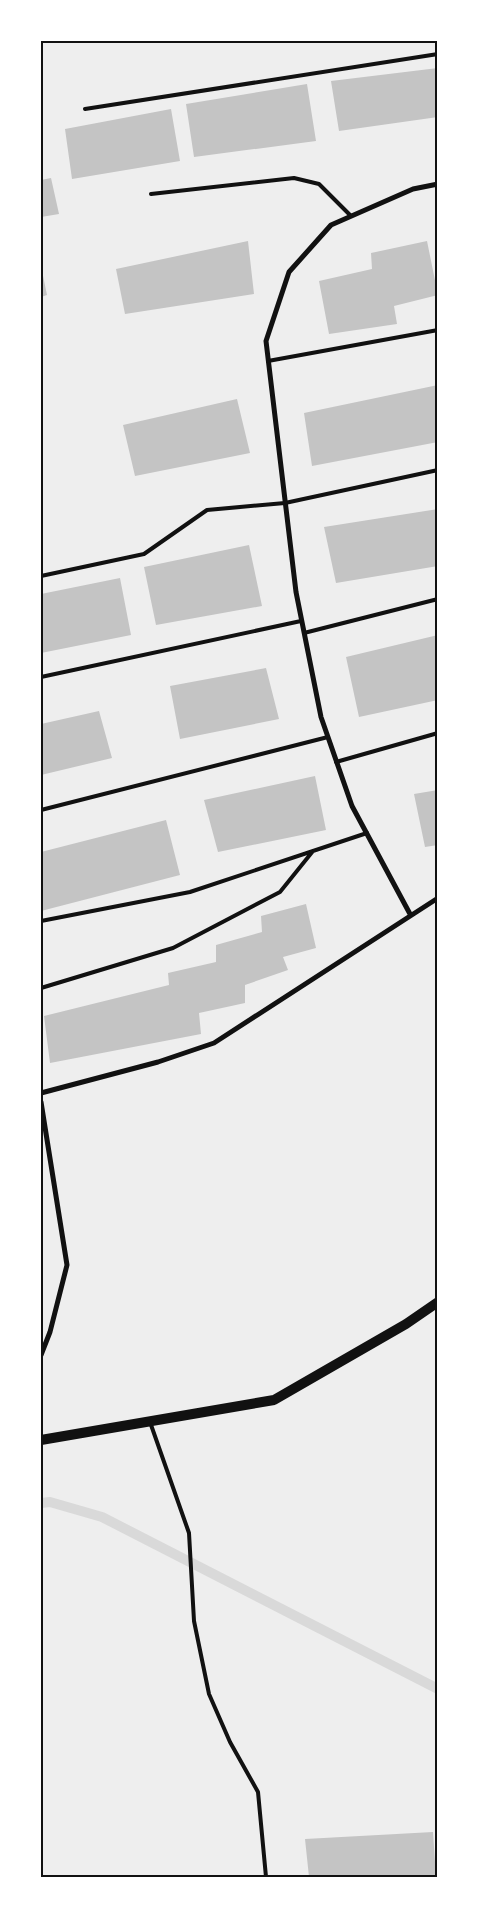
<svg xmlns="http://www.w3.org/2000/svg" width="479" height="1918" font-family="Jost,sans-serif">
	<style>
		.green { fill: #eee }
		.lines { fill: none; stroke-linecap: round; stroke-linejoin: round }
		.stream { stroke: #d9d9d9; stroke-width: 10 }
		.building { fill: #c4c4c4 }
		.service { stroke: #111; stroke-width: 4 }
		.minor { stroke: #111; stroke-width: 5 }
		.secondary { stroke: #111; stroke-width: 10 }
		.neatline { fill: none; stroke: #111; stroke-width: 2 }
	</style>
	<rect width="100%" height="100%" fill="#fff"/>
	<path class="green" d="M 41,41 L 438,41 L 438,1877 L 41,1877 Z"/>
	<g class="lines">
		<path class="stream" d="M 41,1503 L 50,1502 L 102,1517 L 438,1689"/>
	</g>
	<path class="building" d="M 438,68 L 438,117 L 339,131 L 331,81 Z
		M 307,84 L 316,141 L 194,157 L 186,104 Z
		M 171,109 L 180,161 L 72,179 L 65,129 Z
		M 51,178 L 59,214 L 41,217 L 41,180 Z
		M 248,241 L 254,294 L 125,314 L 116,269 Z
		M 427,241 L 438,295 L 394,306 L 397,324 L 329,334 L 319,281 L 372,269 L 371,253 Z
		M 41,266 L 47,295 L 41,297 Z
		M 438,385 L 438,442 L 312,466 L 304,413 Z
		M 237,399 L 250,453 L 135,476 L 123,425 Z
		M 438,509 L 438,566 L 336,583 L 324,527 Z
		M 249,545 L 262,606 L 156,625 L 144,567 Z
		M 120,578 L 131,635 L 41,653 L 41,594 Z
		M 438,635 L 438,700 L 359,717 L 346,657 Z
		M 266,668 L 279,719 L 180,739 L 170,686 Z
		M 99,711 L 112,758 L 41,775 L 41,724 Z
		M 315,776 L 326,830 L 218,852 L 204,800 Z
		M 438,790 L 438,845 L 425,847 L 414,794 Z
		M 166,820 L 180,875 L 41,911 L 41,852 Z
		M 306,904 L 316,948 L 283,957 L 288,970 L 245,985 L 245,1003 L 199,1013 L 201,1034 L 50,1063 L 44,1016 L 169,985 L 168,973 L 216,962 L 216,945 L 262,932 L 261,916 Z
		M 433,1832 L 436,1877 L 309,1877 L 305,1839 Z"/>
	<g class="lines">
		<path class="service" d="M 85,109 L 438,54
			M 151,194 L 294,178 L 319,184 L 351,216
			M 268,361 L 438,330
			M 41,576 L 144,554 L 207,510 L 285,503 L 438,470
			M 304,633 L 438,599
			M 41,677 L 301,621
			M 336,762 L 438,733
			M 41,810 L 328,737
			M 41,921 L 190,892 L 367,833
			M 41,988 L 173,948 L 280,892 L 313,851
			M 150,1422 L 189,1533 L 194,1621 L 209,1694 L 230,1742 L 258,1792 L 266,1877"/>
		<path class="minor" d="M 410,914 L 352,806 L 321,717 L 296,592 L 266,341 L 289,272 L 331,225 L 413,189 L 438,184
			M 41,1093 L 158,1062 L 214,1043 L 438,898
			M 41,1102 L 67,1265 L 50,1332 L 41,1355"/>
		<path class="secondary" d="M 41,1440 L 274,1400 L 406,1324 L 438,1302"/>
	</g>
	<rect width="479" height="1918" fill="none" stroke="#ffffff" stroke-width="85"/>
	<rect x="42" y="42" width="394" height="1834" class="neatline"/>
</svg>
